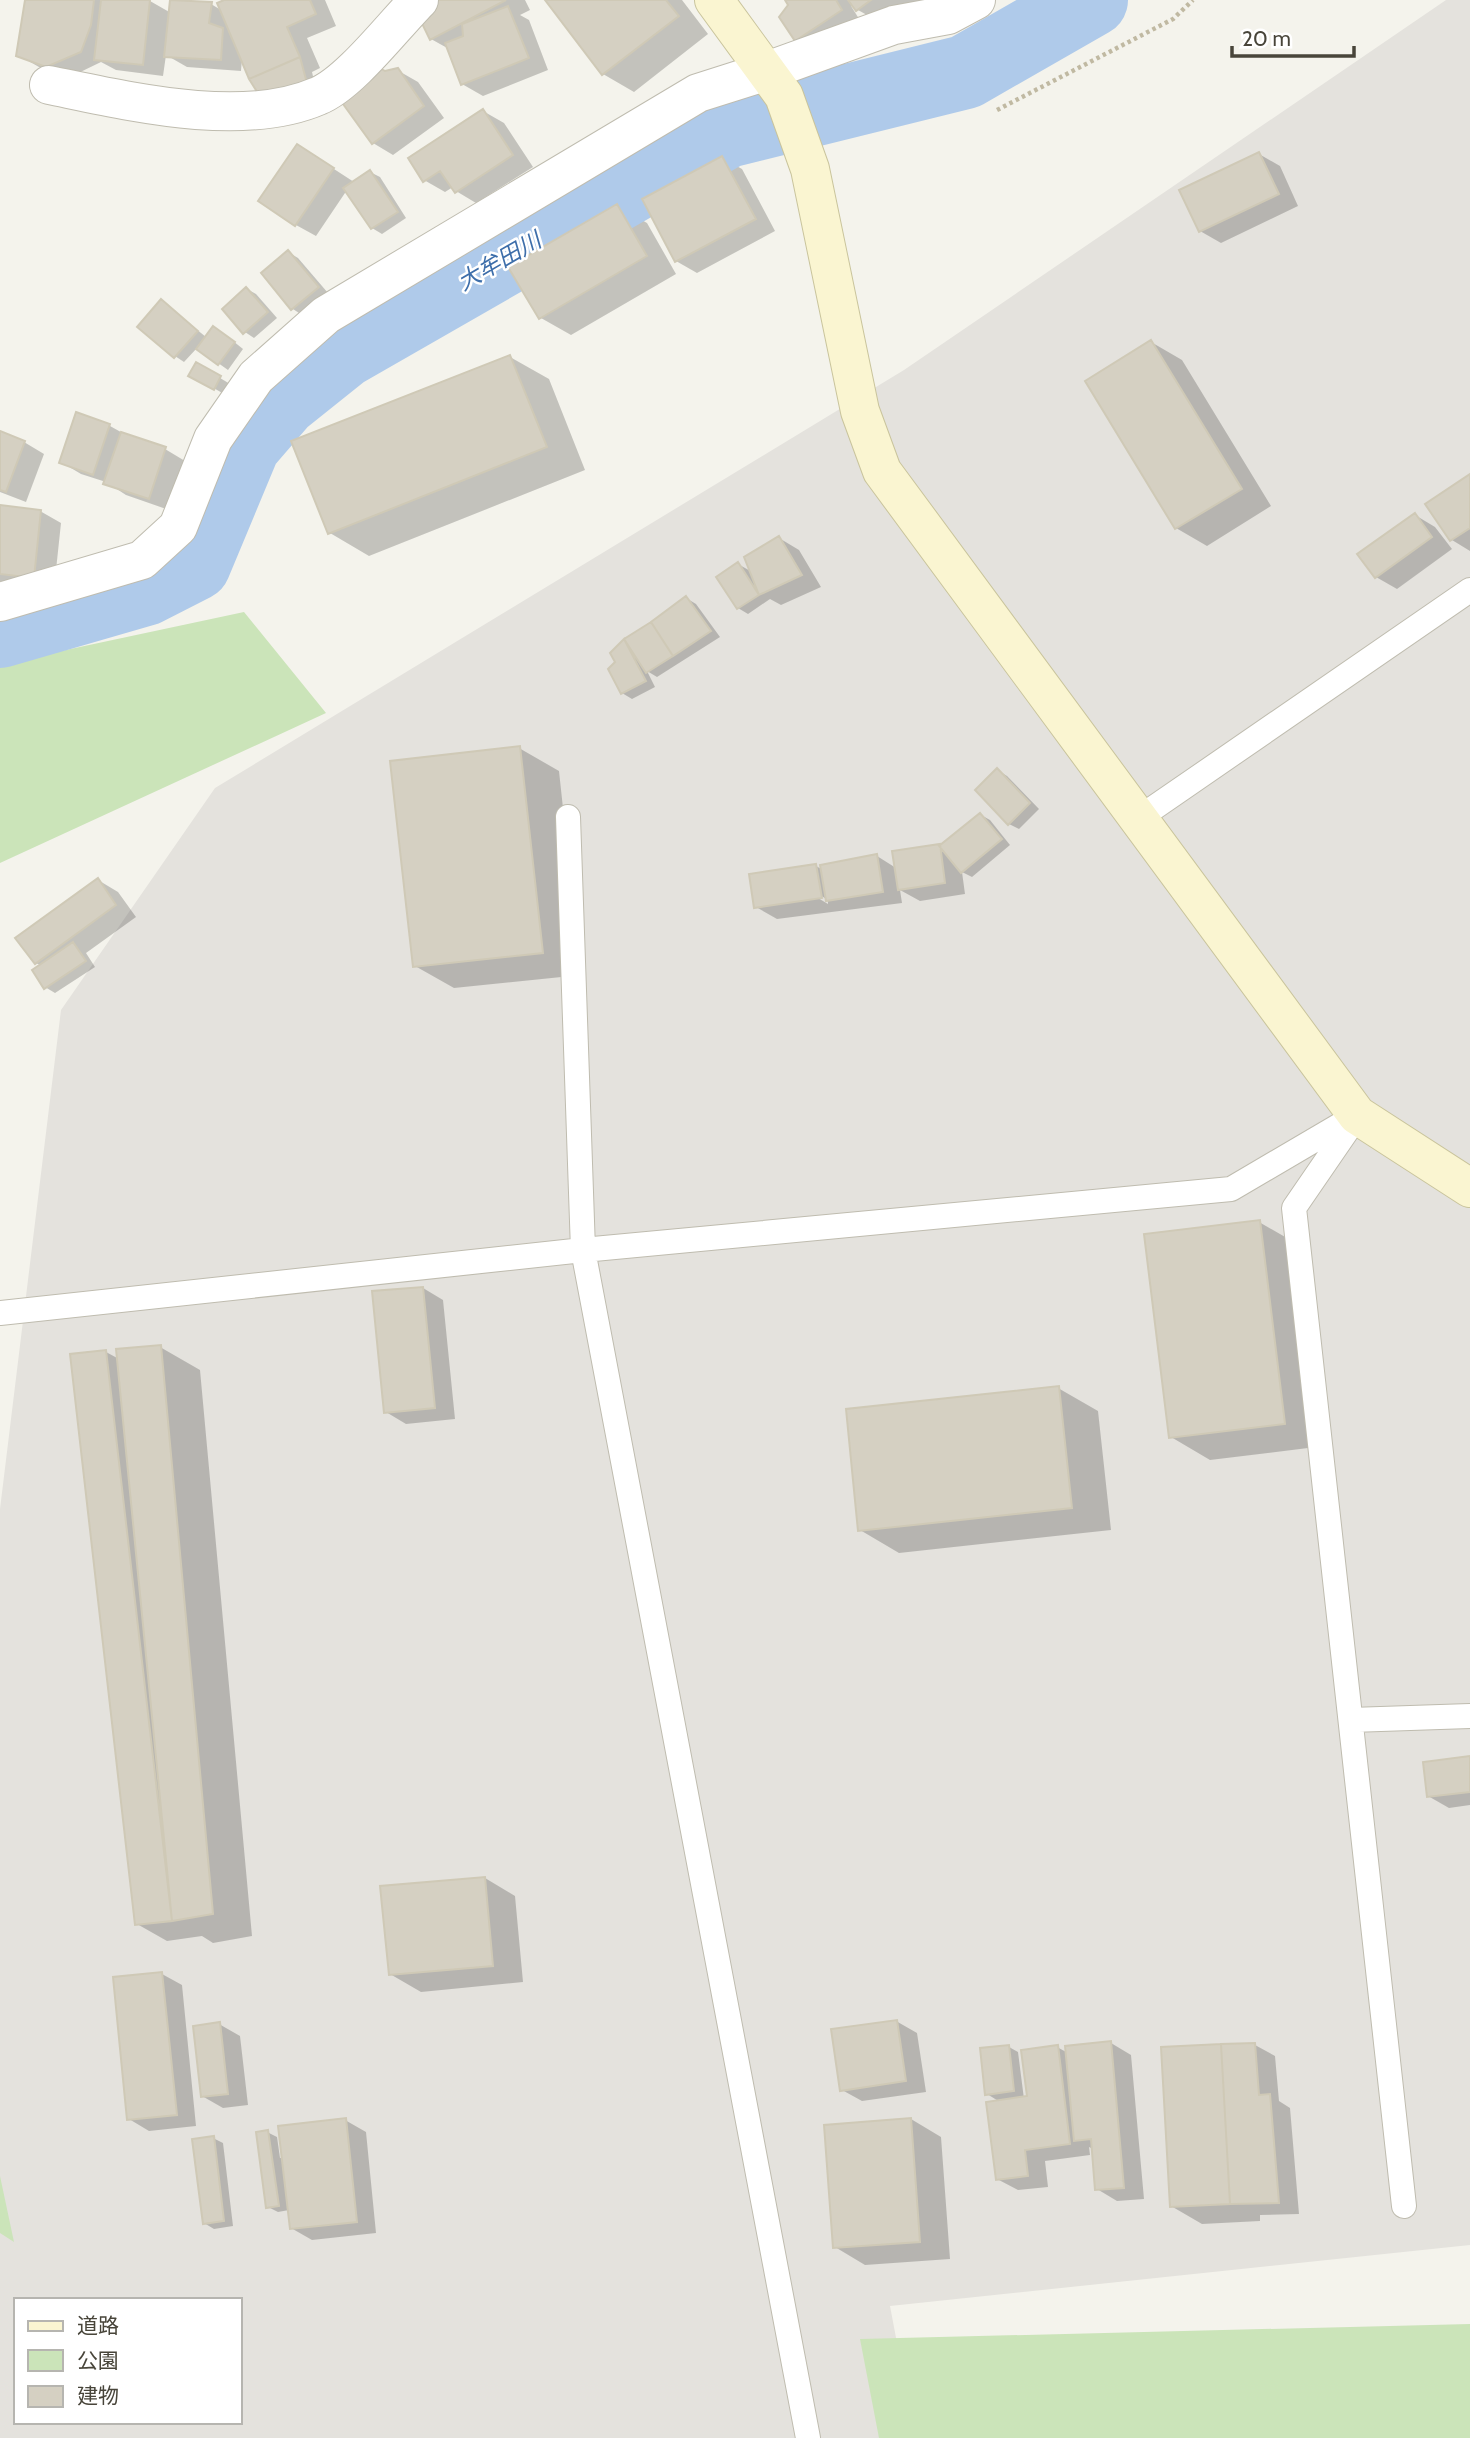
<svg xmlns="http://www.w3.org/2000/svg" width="1470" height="2438" font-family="Cabin,'Noto Sans JP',sans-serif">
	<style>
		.industrial { fill: #e4e2dd; fill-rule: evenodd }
		.green { fill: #cbe4b9 }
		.shadow { fill: #0003; fill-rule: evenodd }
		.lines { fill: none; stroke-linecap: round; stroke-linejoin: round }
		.river { stroke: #afcaea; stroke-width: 74 }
		.building { fill: #d5d0c2; stroke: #cfc9b6; stroke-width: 2 }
		.lane-casing { stroke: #bfbcaf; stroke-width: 26 }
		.street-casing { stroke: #bfbcaf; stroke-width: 40 }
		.secondary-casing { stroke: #c9c49c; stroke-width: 40 }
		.path { stroke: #c0b9a2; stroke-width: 4.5; stroke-dasharray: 3.5 3.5; stroke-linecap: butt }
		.lane { stroke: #fff; stroke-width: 24 }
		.street { stroke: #fff; stroke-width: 38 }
		.secondary { stroke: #faf5d1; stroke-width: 38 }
		.labels { text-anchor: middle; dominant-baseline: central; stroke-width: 5; stroke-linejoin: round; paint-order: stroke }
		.water-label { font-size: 23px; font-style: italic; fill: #3d6eaa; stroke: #fff }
	</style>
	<rect width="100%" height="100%" fill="#f4f3ec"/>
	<path class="industrial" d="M 1446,0 L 1470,0 L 1470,2245 L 890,2306 L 915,2438 L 0,2438 L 0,1509 L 61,1010 L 215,788 L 904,370 ZM 16,2300 L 240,2300 L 240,2422 L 16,2422 Z"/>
	<path class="green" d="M 244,612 L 326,713 L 0,863 L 0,664 Z
		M 0,2176 L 14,2242 L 0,2233 Z
		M 1470,2324 L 1470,2438 L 879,2438 L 860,2339 Z"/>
	<path class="shadow" d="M 26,0 L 143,0 L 150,1 L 171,13 L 172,0 L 211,4 L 221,10 L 228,0 L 325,0 L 336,26 L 307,38 L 320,68 L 312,72 L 317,93 L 242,58 L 241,71 L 187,67 L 166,55 L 163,76 L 116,70 L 101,62 L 68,78 L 39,67 L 18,55 Z
		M 437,0 L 525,0 L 530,10 L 520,15 L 529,20 L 548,70 L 483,96 L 462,84 L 449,49 L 431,39 Z
		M 547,0 L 682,0 L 708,34 L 634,92 L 603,74 Z
		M 787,0 L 925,0 L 888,27 L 851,6 L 861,22 L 796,40 L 791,5 Z
		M 397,70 L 418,82 L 444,118 L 393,155 L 373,143 L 385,73 Z
		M 483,111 L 504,123 L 533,167 L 476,203 L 456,191 L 453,187 L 445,192 L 424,180 Z
		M 1259,154 L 1280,166 L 1298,206 L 1221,243 L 1200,231 Z
		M 317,158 L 354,182 L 370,172 L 380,177 L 406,218 L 382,234 L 372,228 L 347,190 L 316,236 L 296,225 Z
		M 722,158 L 742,169 L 775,231 L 697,273 L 676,261 Z
		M 617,206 L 647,223 L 676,274 L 571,335 L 541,318 Z
		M 288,252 L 298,258 L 328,293 L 302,315 L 293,309 L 263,274 Z
		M 247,289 L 256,294 L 277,318 L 254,338 L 245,332 Z
		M 161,301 L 206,337 L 223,333 L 243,349 L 228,370 L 197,348 L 184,362 L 175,356 Z
		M 1151,342 L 1182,360 L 1271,506 L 1207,546 L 1176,528 Z
		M 510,357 L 549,379 L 585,470 L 369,556 L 330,533 Z
		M 197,364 L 230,384 L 224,394 L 191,375 Z
		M 77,414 L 110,426 L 128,436 L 165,449 L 185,461 L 169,510 L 126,495 L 106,482 L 81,474 L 61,462 Z
		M 0,433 L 24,442 L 44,454 L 26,502 L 0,492 Z
		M 1470,476 L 1470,551 L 1452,540 L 1428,504 Z
		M 0,507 L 40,511 L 61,523 L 54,589 L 0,581 Z
		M 1415,515 L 1435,527 L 1452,549 L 1397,589 L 1376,577 Z
		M 779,538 L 799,550 L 821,587 L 781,605 L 770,599 L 748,614 L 738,608 L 738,564 L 752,572 Z
		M 686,598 L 696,604 L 720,637 L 657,677 L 647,671 L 655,687 L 632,699 L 622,693 L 617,662 L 612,653 L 626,641 Z
		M 519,748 L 559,771 L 581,975 L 454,988 L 415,966 Z
		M 997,770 L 1007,776 L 1039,809 L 1019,829 L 1009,824 Z
		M 981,815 L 990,820 L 1010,845 L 972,877 L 962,872 L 965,894 L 920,901 L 900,890 L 902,903 L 777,919 L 756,907 L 816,866 L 823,870 L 877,856 L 896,868 L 940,846 ZM 815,892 L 828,900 L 828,904 L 813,895 Z
		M 98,880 L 118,892 L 136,917 L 86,953 L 95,967 L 55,993 L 45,987 L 42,966 L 36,963 Z
		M 1259,1222 L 1299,1245 L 1324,1446 L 1210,1460 L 1171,1437 Z
		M 423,1288 L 443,1300 L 455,1419 L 406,1424 L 386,1412 Z
		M 160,1347 L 200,1370 L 252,1936 L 213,1943 L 202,1936 L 167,1941 L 137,1924 L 106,1352 L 119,1359 Z
		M 1058,1388 L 1098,1411 L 1111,1530 L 899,1553 L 860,1530 Z
		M 1470,1758 L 1470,1805 L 1449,1808 L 1428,1796 Z
		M 485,1878 L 515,1896 L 523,1982 L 421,1992 L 390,1974 Z
		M 162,1974 L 182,1985 L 196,2126 L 149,2131 L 129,2119 Z
		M 896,2021 L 917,2033 L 926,2092 L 862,2101 L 842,2090 Z
		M 219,2024 L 240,2036 L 248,2105 L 223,2108 L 202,2096 Z
		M 1111,2043 L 1131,2055 L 1144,2199 L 1117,2201 L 1097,2189 L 1093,2149 L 1089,2147 L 1090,2155 L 1045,2161 L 1048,2187 L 1018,2190 L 997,2179 L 1000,2102 L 987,2094 L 1009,2047 L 1018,2052 L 1024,2099 L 1029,2098 L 1057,2047 L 1068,2053 Z
		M 1255,2045 L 1275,2056 L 1279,2101 L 1290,2108 L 1299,2214 L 1260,2215 L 1260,2221 L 1202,2224 L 1171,2206 Z
		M 911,2119 L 941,2137 L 950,2259 L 865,2265 L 835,2247 Z
		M 345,2120 L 366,2132 L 376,2233 L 312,2240 L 291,2228 L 289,2210 L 278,2212 L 268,2207 L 267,2132 L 277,2137 L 280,2158 L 283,2158 Z
		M 213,2138 L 223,2143 L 233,2226 L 214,2229 L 204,2223 Z"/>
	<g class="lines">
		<path class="river" d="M 0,631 L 145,589 L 194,564 L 244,444 L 282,400 L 342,352 L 727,131 L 965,72 L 1091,0"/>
	</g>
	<path class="building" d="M 25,0 L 94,0 L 91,25 L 81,52 L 46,67 L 16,56 Z
		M 101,0 L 150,0 L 143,65 L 94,60 Z
		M 170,0 L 212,2 L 209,23 L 223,28 L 221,60 L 164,57 Z
		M 224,0 L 310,0 L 316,14 L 287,27 L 300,57 L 249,79 L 217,3 Z
		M 433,0 L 506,0 L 430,40 L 415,9 Z
		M 545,0 L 666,0 L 679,16 L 602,75 Z
		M 785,0 L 836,0 L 842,10 L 795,41 L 779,17 L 788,5 Z
		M 848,0 L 871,0 L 856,11 Z
		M 508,6 L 529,58 L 461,85 L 445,43 L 463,36 L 462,24 Z
		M 300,57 L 308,87 L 266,106 L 249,79 Z
		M 378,67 L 385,71 L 398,68 L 424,106 L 372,144 L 338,97 Z
		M 483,109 L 513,155 L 455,193 L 440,171 L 423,182 L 408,158 Z
		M 297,144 L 334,168 L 295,226 L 258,201 Z
		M 1259,152 L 1279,194 L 1199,232 L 1179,190 Z
		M 722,156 L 756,219 L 675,262 L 642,199 Z
		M 370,170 L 398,212 L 371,229 L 343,188 Z
		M 617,204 L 647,256 L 539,319 L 508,267 Z
		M 288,250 L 319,287 L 291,310 L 261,273 Z
		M 246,287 L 268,312 L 243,334 L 222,309 Z
		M 161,299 L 198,331 L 174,358 L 137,327 Z
		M 213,326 L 235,342 L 218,365 L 196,349 Z
		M 1151,340 L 1242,489 L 1175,529 L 1085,381 Z
		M 510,355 L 547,447 L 328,534 L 291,441 Z
		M 196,362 L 221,376 L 214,390 L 188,376 Z
		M 76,412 L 110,424 L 93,475 L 59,463 Z
		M 0,431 L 25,441 L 6,492 L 0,490 Z
		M 121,432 L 166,447 L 149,499 L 103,484 Z
		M 1470,474 L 1470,528 L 1450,541 L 1425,504 Z
		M 0,505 L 41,510 L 34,578 L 0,574 Z
		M 1415,513 L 1432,537 L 1375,578 L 1357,554 Z
		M 779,536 L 802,575 L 759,595 L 744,557 Z
		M 738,562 L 759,595 L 737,609 L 716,577 Z
		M 686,596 L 711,631 L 673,656 L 651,622 Z
		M 651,622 L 673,656 L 646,673 L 624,639 Z
		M 624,639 L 646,681 L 621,694 L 608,669 L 615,662 L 610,653 Z
		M 520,746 L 543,953 L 413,967 L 390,761 Z
		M 997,768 L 1030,803 L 1008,825 L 975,790 Z
		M 980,813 L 1002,839 L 961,873 L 939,846 Z
		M 940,844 L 945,883 L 898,890 L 892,851 Z
		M 877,854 L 883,892 L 826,901 L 820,865 Z
		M 816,864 L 822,898 L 754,908 L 749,874 Z
		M 98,878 L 116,905 L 35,964 L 15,938 Z
		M 73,942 L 86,961 L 44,989 L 32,970 Z
		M 1260,1220 L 1285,1424 L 1169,1438 L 1144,1234 Z
		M 423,1287 L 435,1408 L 384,1413 L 372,1291 Z
		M 161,1345 L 213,1914 L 172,1921 L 116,1349 Z
		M 106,1350 L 172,1921 L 135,1925 L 70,1354 Z
		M 1059,1386 L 1072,1508 L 858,1531 L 846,1409 Z
		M 1470,1756 L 1470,1792 L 1427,1797 L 1423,1762 Z
		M 485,1877 L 493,1966 L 389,1975 L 380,1886 Z
		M 162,1972 L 177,2115 L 127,2120 L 113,1977 Z
		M 897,2020 L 906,2081 L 840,2091 L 831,2029 Z
		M 220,2022 L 228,2094 L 201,2097 L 193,2026 Z
		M 1111,2041 L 1124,2188 L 1095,2190 L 1091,2139 L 1074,2141 L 1065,2046 Z
		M 1255,2043 L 1259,2095 L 1270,2094 L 1279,2203 L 1230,2204 L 1221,2044 Z
		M 1221,2044 L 1230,2204 L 1170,2207 L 1161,2047 Z
		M 1009,2045 L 1014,2091 L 985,2095 L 980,2048 Z
		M 1058,2045 L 1070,2144 L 1025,2150 L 1028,2176 L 996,2180 L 986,2102 L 1027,2096 L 1021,2050 Z
		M 346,2118 L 357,2222 L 290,2229 L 278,2126 Z
		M 911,2118 L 920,2242 L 833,2248 L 824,2125 Z
		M 268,2130 L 279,2206 L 266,2208 L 256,2132 Z
		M 214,2136 L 224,2221 L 203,2224 L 192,2139 Z"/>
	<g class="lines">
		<g class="lane-casing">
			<path id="lane" d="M 568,817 L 583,1250 L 808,2438
				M 1139,818 L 1470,590
				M 1353,1122 L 1294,1208 L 1404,2206
				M 0,1313 L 583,1250 L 1231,1189 L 1357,1115
				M 1351,1720 L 1470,1716"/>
		</g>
		<g class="street-casing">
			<path id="street" d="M 49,85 C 128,101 242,129 318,96 C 350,83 393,26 419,0
				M 0,602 L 142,560 L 178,527 L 213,439 L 256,377 L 326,315 L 698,93 L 767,71 L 894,25 L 948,15 L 976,0"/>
		</g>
		<g class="secondary-casing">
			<path id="secondary" d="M 714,0 L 784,96 L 810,169 L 860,411 L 882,471 L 1357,1115 L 1470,1188"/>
		</g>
		<path class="path" d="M 997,110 L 1173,19 L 1193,0"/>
		<use href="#lane" class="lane"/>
		<use href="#street" class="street"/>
		<use href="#secondary" class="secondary"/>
	</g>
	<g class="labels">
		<g class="water-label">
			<text transform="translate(499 261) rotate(-30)">大牟田川</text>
		</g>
	</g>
	<rect x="14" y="2298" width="228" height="126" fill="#ffffff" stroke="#b6b5b0" stroke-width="2"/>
	<rect x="28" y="2321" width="35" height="10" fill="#faf5d1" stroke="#b6b5b0" stroke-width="2"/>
	<text x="77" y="2333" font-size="21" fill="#48453a">道路</text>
	<rect x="28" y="2350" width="35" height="21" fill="#cbe4b9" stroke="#b6b5b0" stroke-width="2"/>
	<text x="77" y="2368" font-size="21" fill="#48453a">公園</text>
	<rect x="28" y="2386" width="35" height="21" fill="#d5d0c2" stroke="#b6b5b0" stroke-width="2"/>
	<text x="77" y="2403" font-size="21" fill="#48453a">建物</text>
	<path d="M1232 46v10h122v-10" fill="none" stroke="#48453a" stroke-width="3.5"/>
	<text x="1242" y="46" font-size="21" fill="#48453a" stroke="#ffffff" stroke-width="5" paint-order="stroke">20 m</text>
</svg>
